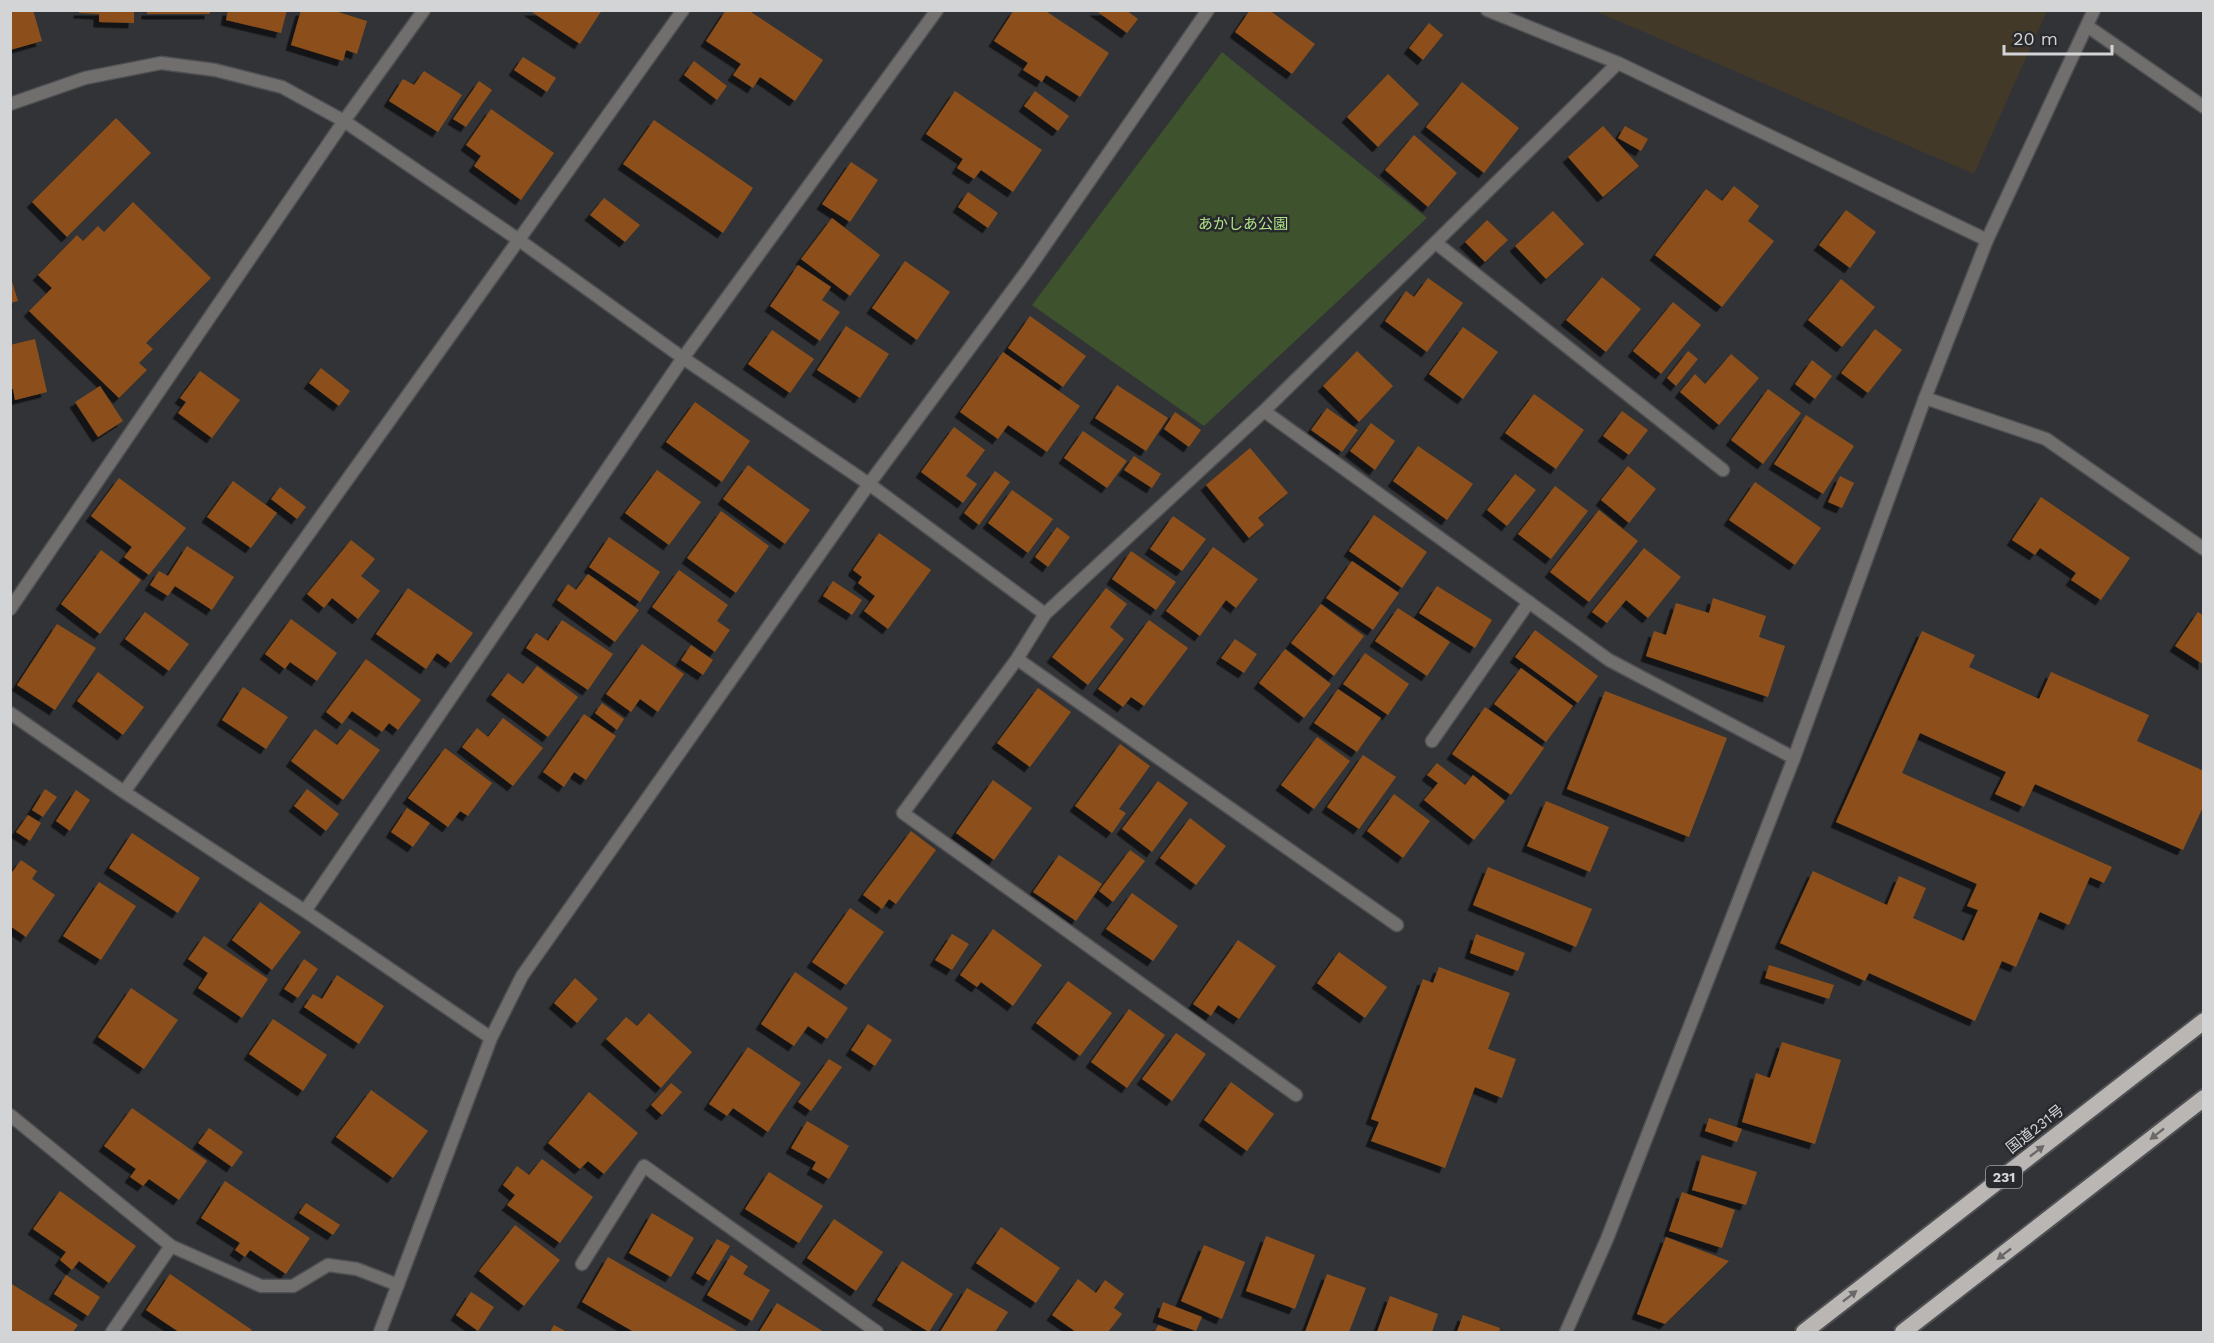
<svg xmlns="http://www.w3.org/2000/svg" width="2214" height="1343" font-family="'Work Sans','Noto Sans JP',sans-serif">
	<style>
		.education { fill: #423929 }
		.green { fill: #3d522d }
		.building { fill: #8c501a; filter: url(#shadow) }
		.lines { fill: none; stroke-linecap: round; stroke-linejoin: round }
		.service-casing { stroke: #4f5053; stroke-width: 15 }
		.minor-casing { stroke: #4f5053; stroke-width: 15 }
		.tertiary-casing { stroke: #4f5053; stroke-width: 15 }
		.trunk-casing { stroke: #4f5053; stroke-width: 20 }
		.service { stroke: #716f6e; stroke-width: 12 }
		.minor { stroke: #716f6e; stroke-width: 12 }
		.tertiary { stroke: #716f6e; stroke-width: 12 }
		.trunk { stroke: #bab6b4; stroke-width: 16 }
		.oneway { fill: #6a6869 }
		.labels { text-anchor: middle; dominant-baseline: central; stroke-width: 5; stroke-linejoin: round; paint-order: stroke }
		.shield { fill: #28292c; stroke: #a0a1a3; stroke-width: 1.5 }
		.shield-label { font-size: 14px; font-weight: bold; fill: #d3d4d6 }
		.park-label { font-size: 15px; fill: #afe386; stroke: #28292c }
		.street-label { font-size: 15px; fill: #d3d4d6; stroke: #28292c }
	</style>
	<defs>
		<filter id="shadow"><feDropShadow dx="-5.5" dy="5.5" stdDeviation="0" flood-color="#0009"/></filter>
	</defs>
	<rect width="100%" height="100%" fill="#323336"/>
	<path class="education" d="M 1595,11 L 2047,10 L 2047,11 L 1974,174 Z"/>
	<path class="green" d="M 1222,52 L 1427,218 L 1204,426 L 1032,305 Z"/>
	<path class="building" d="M 10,10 L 33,10 L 42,41 L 10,50 Z
		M 79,10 L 134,10 L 134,23 L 99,22 L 99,14 L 79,13 Z
		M 147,10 L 210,10 L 210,14 L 147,14 Z
		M 228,10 L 287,10 L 281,33 L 226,20 Z
		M 301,10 L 332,10 L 367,21 L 357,54 L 346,50 L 343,61 L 291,45 Z
		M 529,10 L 602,10 L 580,44 Z
		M 726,10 L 748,10 L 823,60 L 795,101 L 760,77 L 753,88 L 733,75 L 741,64 L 706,41 Z
		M 1014,10 L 1044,10 L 1109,53 L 1080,97 L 1046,75 L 1042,82 L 1023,70 L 1028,63 L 994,41 Z
		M 1095,10 L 1126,10 L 1138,19 L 1127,33 Z
		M 1250,10 L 1269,10 L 1315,44 L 1292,74 L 1235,32 Z
		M 1429,23 L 1443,35 L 1423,60 L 1409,48 Z
		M 523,57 L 556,78 L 547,92 L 514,70 Z
		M 694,61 L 727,86 L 717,100 L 684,75 Z
		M 424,71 L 462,95 L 438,132 L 389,101 L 403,79 L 414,85 Z
		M 1388,74 L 1419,104 L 1378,147 L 1347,117 Z
		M 479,81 L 492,90 L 466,127 L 453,119 Z
		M 1462,82 L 1519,128 L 1484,173 L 1426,127 Z
		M 955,91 L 1042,150 L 1013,192 L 981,170 L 974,179 L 957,168 L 963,159 L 926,134 Z
		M 1035,91 L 1069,116 L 1058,131 L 1024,106 Z
		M 491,109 L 554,153 L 521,200 L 474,166 L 481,156 L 466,145 Z
		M 116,118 L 151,153 L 67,237 L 32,202 Z
		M 654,120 L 753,188 L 723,233 L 623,164 Z
		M 1603,126 L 1639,166 L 1603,197 L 1568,157 Z
		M 1625,126 L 1648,139 L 1641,151 L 1618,138 Z
		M 1414,135 L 1457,173 L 1428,207 L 1385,170 Z
		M 851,162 L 878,180 L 850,222 L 822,204 Z
		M 1734,186 L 1759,206 L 1748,221 L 1774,241 L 1722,307 L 1655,255 L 1706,189 L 1722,201 Z
		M 968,192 L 998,213 L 988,228 L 958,207 Z
		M 604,198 L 640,225 L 625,242 L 590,215 Z
		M 133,202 L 211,278 L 146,343 L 153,349 L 139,363 L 147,370 L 119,398 L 29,311 L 52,288 L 38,275 L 77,235 L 83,241 L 98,226 L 104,232 Z
		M 1846,210 L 1876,232 L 1850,268 L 1819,245 Z
		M 1553,211 L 1584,244 L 1546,279 L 1515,246 Z
		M 832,218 L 880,255 L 850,296 L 801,259 Z
		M 1487,220 L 1508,240 L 1485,262 L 1465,242 Z
		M 905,261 L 950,292 L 917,340 L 872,308 Z
		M 798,265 L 831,287 L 822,300 L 840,312 L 820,341 L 770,306 Z
		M 10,275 L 18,301 L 10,303 Z
		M 1602,277 L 1641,309 L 1606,352 L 1566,320 Z
		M 1428,278 L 1463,303 L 1427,352 L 1385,321 L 1406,291 L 1414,297 Z
		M 1841,279 L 1875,307 L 1842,347 L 1808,320 Z
		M 1673,302 L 1701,325 L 1661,374 L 1633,351 Z
		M 1030,316 L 1086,356 L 1063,387 L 1008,348 Z
		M 846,326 L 889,354 L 860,398 L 817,370 Z
		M 1463,327 L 1498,352 L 1463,399 L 1429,374 Z
		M 1875,329 L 1902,350 L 1868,393 L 1841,373 Z
		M 772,330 L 814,359 L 790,393 L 748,364 Z
		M 35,339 L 47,392 L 15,400 L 13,389 L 10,389 L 10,345 Z
		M 1357,351 L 1393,386 L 1359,422 L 1323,386 Z
		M 1688,351 L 1698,359 L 1676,386 L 1667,378 Z
		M 1003,352 L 1080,406 L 1047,452 L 1008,425 L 998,439 L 960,412 Z
		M 1731,354 L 1759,378 L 1719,425 L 1680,392 L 1695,374 L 1705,384 Z
		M 1812,360 L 1832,376 L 1815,399 L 1795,384 Z
		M 321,368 L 350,391 L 339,406 L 309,383 Z
		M 200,371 L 240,400 L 212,438 L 178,413 L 186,402 L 180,398 Z
		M 1117,385 L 1168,418 L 1146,451 L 1095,418 Z
		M 100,386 L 123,421 L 98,437 L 75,402 Z
		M 1768,389 L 1801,413 L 1763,464 L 1731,440 Z
		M 1534,394 L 1584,430 L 1556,469 L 1505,433 Z
		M 695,402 L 750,441 L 722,482 L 666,442 Z
		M 1327,408 L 1358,430 L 1342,452 L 1311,430 Z
		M 1622,411 L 1648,430 L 1629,455 L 1603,436 Z
		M 1175,412 L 1201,430 L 1189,447 L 1164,429 Z
		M 1806,415 L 1854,446 L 1823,494 L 1774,464 Z
		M 1371,423 L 1395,441 L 1375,470 L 1350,451 Z
		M 954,427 L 985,450 L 966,476 L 977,484 L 963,503 L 921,472 Z
		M 1083,431 L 1127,461 L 1107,488 L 1064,458 Z
		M 1418,446 L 1473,484 L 1447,520 L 1393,481 Z
		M 1250,448 L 1288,493 L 1258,518 L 1264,525 L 1249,538 L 1206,485 Z
		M 1134,456 L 1161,474 L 1152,488 L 1124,470 Z
		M 748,465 L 810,510 L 785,544 L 723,499 Z
		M 1628,466 L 1656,489 L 1629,523 L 1601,500 Z
		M 657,470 L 701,502 L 669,545 L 625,513 Z
		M 995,471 L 1010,482 L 979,525 L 964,513 Z
		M 1515,474 L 1536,490 L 1507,526 L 1487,510 Z
		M 1840,476 L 1854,483 L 1842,508 L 1828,502 Z
		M 119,478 L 186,528 L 149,575 L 124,557 L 132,547 L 91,516 Z
		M 233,481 L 277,513 L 251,548 L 207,517 Z
		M 1755,482 L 1821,528 L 1795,565 L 1729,520 Z
		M 1555,486 L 1588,511 L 1551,559 L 1518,534 Z
		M 280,487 L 306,507 L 297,519 L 271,499 Z
		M 1012,490 L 1053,519 L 1028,553 L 988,523 Z
		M 2041,497 L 2130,558 L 2101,600 L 2071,580 L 2076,573 L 2040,548 L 2035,555 L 2012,540 Z
		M 1599,510 L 1638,541 L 1589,602 L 1550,572 Z
		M 721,511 L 769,546 L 736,593 L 687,558 Z
		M 1374,515 L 1427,552 L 1402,588 L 1349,551 Z
		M 1173,516 L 1206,539 L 1182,571 L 1150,549 Z
		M 1057,527 L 1070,537 L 1048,567 L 1035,557 Z
		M 879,533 L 931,570 L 888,629 L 864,611 L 875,596 L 858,583 L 862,577 L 853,570 Z
		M 609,537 L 660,572 L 640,602 L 589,567 Z
		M 351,540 L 375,559 L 361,576 L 380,591 L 358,619 L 332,598 L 324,608 L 307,594 Z
		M 187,546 L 234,577 L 212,610 L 175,586 L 168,596 L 150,585 L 159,571 L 168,576 Z
		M 1213,547 L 1258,579 L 1236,608 L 1226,600 L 1200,636 L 1166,611 Z
		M 1644,548 L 1681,577 L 1648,618 L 1626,600 L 1607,623 L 1592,612 Z
		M 101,550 L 141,580 L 100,634 L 61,604 Z
		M 1131,551 L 1176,582 L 1156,610 L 1112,579 Z
		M 1352,561 L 1399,593 L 1373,630 L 1326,598 Z
		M 679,570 L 728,605 L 717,621 L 730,630 L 715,652 L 652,607 Z
		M 588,574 L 639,610 L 615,642 L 557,600 L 568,584 L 576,590 Z
		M 833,581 L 862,600 L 852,615 L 823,596 Z
		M 1437,586 L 1492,620 L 1475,648 L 1419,613 Z
		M 408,588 L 473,633 L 451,663 L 437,653 L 426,669 L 376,634 Z
		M 1106,588 L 1127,604 L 1110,627 L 1124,639 L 1088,685 L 1052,657 Z
		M 1713,598 L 1766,616 L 1759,637 L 1785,646 L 1768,697 L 1646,656 L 1654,631 L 1666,635 L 1676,603 L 1709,613 Z
		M 1321,604 L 1364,636 L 1334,676 L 1291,643 Z
		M 1398,608 L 1450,642 L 1427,676 L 1375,641 Z
		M 145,612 L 189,644 L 169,671 L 125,639 Z
		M 2198,612 L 2204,616 L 2204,665 L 2175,646 Z
		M 291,619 L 337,653 L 317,681 L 290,662 L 285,669 L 265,654 Z
		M 562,620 L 613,654 L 588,690 L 526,648 L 536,633 L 548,641 Z
		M 1149,620 L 1188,648 L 1144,706 L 1131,697 L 1123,707 L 1098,689 Z
		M 57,624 L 96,648 L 55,710 L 17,685 Z
		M 1535,630 L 1598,676 L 1578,703 L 1515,657 Z
		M 1922,631 L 1975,655 L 1969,667 L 2039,699 L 2051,672 L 2149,715 L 2137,741 L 2204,771 L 2204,805 L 2183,850 L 2035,784 L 2024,807 L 1995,794 L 2006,772 L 1920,733 L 1902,773 L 2112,867 L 2104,883 L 2090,877 L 2069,925 L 2040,912 L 2016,967 L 2002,961 L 1975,1021 L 1869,973 L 1865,981 L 1780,943 L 1813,871 L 1887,905 L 1899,876 L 1926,888 L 1913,918 L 1964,941 L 1978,910 L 1967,906 L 1977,884 L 1836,822 Z
		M 1235,639 L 1257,654 L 1244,673 L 1221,658 Z
		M 642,644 L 684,674 L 658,712 L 640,699 L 631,712 L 606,694 Z
		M 691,645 L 713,660 L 703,675 L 681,660 Z
		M 1285,649 L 1331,684 L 1304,718 L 1259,683 Z
		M 1365,653 L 1409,684 L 1388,715 L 1343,684 Z
		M 366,659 L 421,700 L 398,730 L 389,723 L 382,732 L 352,711 L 342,724 L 326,712 Z
		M 537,666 L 578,697 L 548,737 L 491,695 L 508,673 L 523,684 Z
		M 1521,668 L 1573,706 L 1546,742 L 1494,704 Z
		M 98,672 L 144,707 L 123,735 L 77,701 Z
		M 243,687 L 288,717 L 266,749 L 222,720 Z
		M 1038,688 L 1071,712 L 1030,767 L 997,743 Z
		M 1338,689 L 1381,718 L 1357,752 L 1314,723 Z
		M 1605,691 L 1727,738 L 1689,837 L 1567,789 Z
		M 602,703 L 624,719 L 617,730 L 595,713 Z
		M 1485,707 L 1544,748 L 1511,795 L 1452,754 Z
		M 584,714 L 616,736 L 586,780 L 574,772 L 564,787 L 543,772 Z
		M 503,718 L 543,748 L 513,786 L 462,747 L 477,728 L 488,737 Z
		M 315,729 L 337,745 L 350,729 L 380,750 L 343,800 L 291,761 Z
		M 1317,737 L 1350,761 L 1314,809 L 1281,785 Z
		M 1120,744 L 1150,766 L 1119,809 L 1126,813 L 1112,833 L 1075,806 Z
		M 445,748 L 492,783 L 468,816 L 460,811 L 448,827 L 408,798 Z
		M 1363,755 L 1396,777 L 1359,829 L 1327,807 Z
		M 1437,763 L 1465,785 L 1473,775 L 1505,801 L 1474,840 L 1424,800 L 1438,783 L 1427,775 Z
		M 993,780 L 1032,808 L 994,860 L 956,833 Z
		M 1158,781 L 1188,803 L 1152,852 L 1122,829 Z
		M 45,789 L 57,797 L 43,817 L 32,810 Z
		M 307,789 L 339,814 L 326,831 L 294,806 Z
		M 76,790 L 90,800 L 70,831 L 56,821 Z
		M 1394,794 L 1430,821 L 1403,858 L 1367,831 Z
		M 1546,801 L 1609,827 L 1590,872 L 1527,846 Z
		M 407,808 L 430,823 L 413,847 L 391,832 Z
		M 28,815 L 41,823 L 30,841 L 16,832 Z
		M 1190,818 L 1226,846 L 1196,885 L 1160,858 Z
		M 911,831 L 936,850 L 896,904 L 889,899 L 882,909 L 863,895 Z
		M 132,833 L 200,878 L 178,913 L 109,868 Z
		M 1130,850 L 1145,861 L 1113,902 L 1099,891 Z
		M 1059,855 L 1102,884 L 1076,921 L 1033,892 Z
		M 21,860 L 37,871 L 32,879 L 55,895 L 26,937 L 10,926 L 10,875 Z
		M 1488,867 L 1592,909 L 1576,947 L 1473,905 Z
		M 99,882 L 136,906 L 101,960 L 63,936 Z
		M 1132,893 L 1178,926 L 1153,961 L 1106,929 Z
		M 260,902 L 301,932 L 272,970 L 232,940 Z
		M 850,908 L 884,932 L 846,985 L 812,962 Z
		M 993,929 L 1042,965 L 1013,1006 L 981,982 L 977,987 L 960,975 Z
		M 952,934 L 969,944 L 952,970 L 935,960 Z
		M 1476,934 L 1525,953 L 1518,971 L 1470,953 Z
		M 204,936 L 268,979 L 242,1018 L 198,988 L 208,973 L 188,959 Z
		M 1238,940 L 1276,966 L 1239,1019 L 1218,1005 L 1211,1016 L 1193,1004 Z
		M 1339,952 L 1387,987 L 1365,1018 L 1317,983 Z
		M 304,959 L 318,969 L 298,998 L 284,989 Z
		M 1769,965 L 1834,985 L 1829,999 L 1765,978 Z
		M 1439,967 L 1510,993 L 1488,1049 L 1516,1059 L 1502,1098 L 1475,1087 L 1445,1168 L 1371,1141 L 1379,1122 L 1371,1119 L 1423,979 L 1433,983 Z
		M 795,972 L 848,1008 L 827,1039 L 808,1026 L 794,1046 L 761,1024 Z
		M 337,975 L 384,1006 L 359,1044 L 304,1007 L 313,994 L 322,999 Z
		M 575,978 L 598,999 L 577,1023 L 554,1003 Z
		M 1068,981 L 1112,1013 L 1080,1056 L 1036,1023 Z
		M 131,988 L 178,1020 L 144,1069 L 98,1037 Z
		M 1129,1009 L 1165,1035 L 1127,1088 L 1091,1062 Z
		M 649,1013 L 692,1052 L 661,1088 L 606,1039 L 626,1017 L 637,1026 Z
		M 273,1019 L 327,1055 L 303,1091 L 249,1054 Z
		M 868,1024 L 892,1040 L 875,1066 L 851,1050 Z
		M 1176,1033 L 1206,1054 L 1172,1101 L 1142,1079 Z
		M 1782,1042 L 1841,1060 L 1815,1144 L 1742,1122 L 1756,1073 L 1770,1078 Z
		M 748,1047 L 801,1083 L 768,1132 L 733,1108 L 727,1116 L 709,1104 Z
		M 829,1059 L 842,1067 L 811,1111 L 798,1102 Z
		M 1231,1082 L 1274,1114 L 1247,1151 L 1204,1120 Z
		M 671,1083 L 682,1092 L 662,1115 L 651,1105 Z
		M 371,1090 L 428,1131 L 393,1178 L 336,1137 Z
		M 589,1092 L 638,1133 L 604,1174 L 588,1161 L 580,1169 L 548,1143 Z
		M 132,1108 L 207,1161 L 179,1200 L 149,1179 L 143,1186 L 130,1177 L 136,1169 L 104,1146 Z
		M 1709,1118 L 1742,1129 L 1737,1142 L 1705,1131 Z
		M 807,1121 L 849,1146 L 829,1179 L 812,1169 L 816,1162 L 791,1148 Z
		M 209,1128 L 243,1152 L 232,1167 L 198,1143 Z
		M 1702,1155 L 1757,1172 L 1746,1205 L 1692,1190 Z
		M 542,1159 L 593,1197 L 560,1243 L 507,1205 L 515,1195 L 503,1185 L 517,1166 L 529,1175 Z
		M 769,1172 L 823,1206 L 799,1243 L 745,1209 Z
		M 225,1181 L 310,1238 L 286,1274 L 250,1250 L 245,1257 L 235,1250 L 240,1243 L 201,1218 Z
		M 60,1191 L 136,1246 L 109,1283 L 79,1261 L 72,1270 L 60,1260 L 66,1252 L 33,1229 Z
		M 1682,1192 L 1735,1210 L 1722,1248 L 1669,1231 Z
		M 306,1203 L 340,1225 L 333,1235 L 299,1213 Z
		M 652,1213 L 694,1238 L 671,1277 L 629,1253 Z
		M 834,1219 L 883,1252 L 856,1291 L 807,1258 Z
		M 515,1225 L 560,1260 L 524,1306 L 479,1271 Z
		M 1001,1227 L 1060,1268 L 1036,1303 L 976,1263 Z
		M 1266,1236 L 1315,1255 L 1295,1309 L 1246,1291 Z
		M 1666,1237 L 1729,1261 L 1665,1324 L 1637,1314 Z
		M 717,1239 L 730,1246 L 709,1281 L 696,1273 Z
		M 1204,1245 L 1245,1262 L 1222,1319 L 1181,1301 Z
		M 731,1255 L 748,1266 L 743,1274 L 770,1290 L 752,1321 L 707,1295 Z
		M 608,1257 L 739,1332 L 634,1332 L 582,1302 Z
		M 902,1261 L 953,1294 L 929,1332 L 877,1300 Z
		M 170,1274 L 252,1330 L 250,1332 L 179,1332 L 146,1310 Z
		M 1327,1274 L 1366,1288 L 1349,1332 L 1305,1332 Z
		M 66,1275 L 100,1297 L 88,1316 L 54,1294 Z
		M 1078,1279 L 1096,1293 L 1105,1280 L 1124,1294 L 1114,1308 L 1122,1314 L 1108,1332 L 1076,1332 L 1052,1315 Z
		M 10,1283 L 78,1325 L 73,1332 L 10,1332 Z
		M 967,1288 L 1008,1312 L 995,1332 L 940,1332 Z
		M 471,1292 L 494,1307 L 478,1331 L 456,1315 Z
		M 1390,1296 L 1438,1314 L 1432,1332 L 1377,1332 Z
		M 1163,1302 L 1202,1317 L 1196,1331 L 1158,1317 Z
		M 777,1303 L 824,1332 L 759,1332 Z
		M 1463,1315 L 1500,1328 L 1499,1332 L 1457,1332 Z
		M 554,1325 L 567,1332 L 550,1332 Z
		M 1158,1325 L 1176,1332 L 1155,1332 Z"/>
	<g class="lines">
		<g class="service-casing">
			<path id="service" d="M 1432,741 L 1529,602
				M 10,1115 L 171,1246 L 261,1286 L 293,1286 L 328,1265 L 357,1269 L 398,1285
				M 582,1264 L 644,1166 L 877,1332
				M 112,1332 L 171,1246"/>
		</g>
		<g class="minor-casing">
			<path id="minor" d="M 1487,10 L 1618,63 L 1987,240
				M 2087,26 L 2204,107
				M 10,104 L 85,78 L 161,63 L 215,70 L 282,87 L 344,121 L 519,240 L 683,358 L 869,484 L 1045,614 L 1264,411 L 1618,63
				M 1436,243 L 1723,470
				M 1925,398 L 2046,439 L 2204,549
				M 1264,411 L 1609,660 L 1794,758
				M 10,609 L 344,121 L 424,10
				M 1045,614 L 1017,659 L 903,813 L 1296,1095
				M 1017,659 L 1397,925
				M 10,713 L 124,792 L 305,911 L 491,1038
				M 124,792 L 683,10
				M 305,911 L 683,358 L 937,10
				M 380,1332 L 491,1038 L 522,976 L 869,484 L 1029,268 L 1208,10"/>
		</g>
		<g class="tertiary-casing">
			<path id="tertiary" d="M 1566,1332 L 1607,1239 L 1794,758 L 1925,398 L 1987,240 L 2094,10"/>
		</g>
		<g class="trunk-casing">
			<path id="trunk" d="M 1804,1332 L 2204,1021
				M 1903,1332 L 2204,1098"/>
		</g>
		<use href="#service" class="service"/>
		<use href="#minor" class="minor"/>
		<use href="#tertiary" class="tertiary"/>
		<use href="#trunk" class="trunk"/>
	</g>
	<defs><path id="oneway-solid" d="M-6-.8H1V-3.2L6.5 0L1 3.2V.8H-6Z" transform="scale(1.5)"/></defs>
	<g class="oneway">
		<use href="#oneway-solid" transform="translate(2157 1134) rotate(142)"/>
		<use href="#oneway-solid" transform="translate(2037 1151) rotate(-38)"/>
		<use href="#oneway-solid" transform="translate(2004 1254) rotate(142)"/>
		<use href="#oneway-solid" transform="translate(1850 1296) rotate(-38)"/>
	</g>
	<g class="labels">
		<rect class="shield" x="1986" y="1166" width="36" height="22" rx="4.5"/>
		<g class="shield-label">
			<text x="2004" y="1177">231</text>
		</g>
		<g class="park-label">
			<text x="1243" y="224">あかしあ公園</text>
		</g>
		<g class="street-label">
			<text transform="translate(2035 1129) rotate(-38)">国道231号</text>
		</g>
	</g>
	<rect width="2214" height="1343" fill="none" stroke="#d3d4d6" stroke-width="24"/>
	<path d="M2004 45v9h108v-9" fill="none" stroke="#d3d4d6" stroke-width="3"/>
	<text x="2013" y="45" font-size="18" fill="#d3d4d6" stroke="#28292c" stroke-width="4.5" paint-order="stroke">20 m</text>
</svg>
